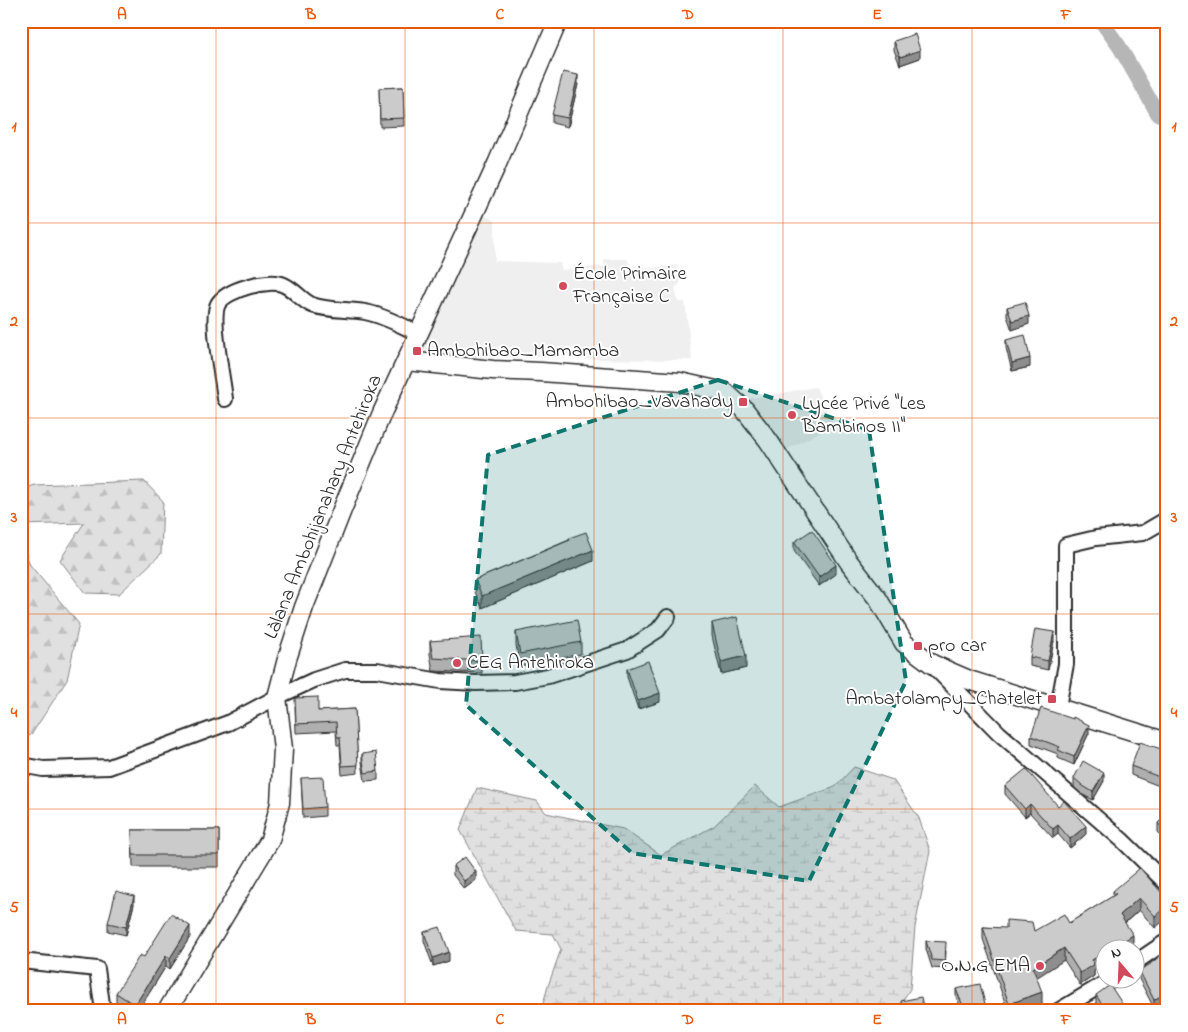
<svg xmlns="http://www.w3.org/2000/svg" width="1188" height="1032" font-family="'Indie Flower',sans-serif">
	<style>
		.built { fill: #efefef }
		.forest { fill: url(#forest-firs); stroke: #868686 }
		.wetland { fill: url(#wetland-marsh); stroke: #868686 }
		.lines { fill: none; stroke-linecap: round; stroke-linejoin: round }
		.canal { stroke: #b6b6b6; stroke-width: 15 }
		.minor-casing { stroke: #2b2b2b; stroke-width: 18 }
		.tertiary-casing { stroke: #2b2b2b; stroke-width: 21 }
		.minor { stroke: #fff; stroke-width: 14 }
		.tertiary { stroke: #fff; stroke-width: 18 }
		.wall { fill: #afafaf; stroke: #2b2b2b }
		.shaded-wall { fill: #8e8e8e; stroke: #2b2b2b }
		.building { fill: #cbcbcb; stroke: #2b2b2b }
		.marked { fill: #0f766e; fill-opacity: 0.2; stroke: #0f766e; stroke-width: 4; stroke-dasharray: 10 6; stroke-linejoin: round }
		.grid { fill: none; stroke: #e8590c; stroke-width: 1; stroke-opacity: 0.55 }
		.poi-dot { fill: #d1495b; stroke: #fff; stroke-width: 2 }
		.labels { text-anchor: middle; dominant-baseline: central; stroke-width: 4; stroke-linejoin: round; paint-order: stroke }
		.poi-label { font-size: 20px; fill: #2b2b2b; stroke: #fff; text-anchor: start }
		.street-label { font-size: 20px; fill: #2b2b2b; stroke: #fff }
		.neatline { fill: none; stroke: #e8590c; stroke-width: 2 }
		.grid-label { font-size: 16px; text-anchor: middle; font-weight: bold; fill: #e8590c }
	</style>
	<defs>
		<pattern id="forest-firs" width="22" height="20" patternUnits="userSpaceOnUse" patternTransform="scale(1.25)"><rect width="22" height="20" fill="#e0e0e0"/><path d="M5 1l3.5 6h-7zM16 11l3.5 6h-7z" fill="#c0c0c0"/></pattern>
		<pattern id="wetland-marsh" width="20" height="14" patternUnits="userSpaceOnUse" patternTransform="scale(1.25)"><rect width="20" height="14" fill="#e0e0e0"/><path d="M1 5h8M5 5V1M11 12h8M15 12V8" fill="none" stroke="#c0c0c0"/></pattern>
	</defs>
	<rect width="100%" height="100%" fill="#fff"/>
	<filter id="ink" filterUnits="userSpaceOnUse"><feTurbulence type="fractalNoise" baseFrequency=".02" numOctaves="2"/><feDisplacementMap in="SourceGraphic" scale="10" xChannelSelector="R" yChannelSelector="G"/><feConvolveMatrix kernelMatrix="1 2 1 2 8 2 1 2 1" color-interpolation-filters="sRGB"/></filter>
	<g filter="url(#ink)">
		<path class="built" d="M 482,214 L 495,221 L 495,261 L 560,263 L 562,270 L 604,266 L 604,259 L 627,259 L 631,266 L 652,268 L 678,265 L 680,284 L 675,288 L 678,302 L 685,302 L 692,360 L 571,359 L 564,349 L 555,348 L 550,356 L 440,358 L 421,350 Z
			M 816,387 L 833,425 L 788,449 L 781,447 L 749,405 L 751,398 Z"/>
		<path class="forest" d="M 144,481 L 163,501 L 161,554 L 119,594 L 85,593 L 60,560 L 84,523 L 21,525 L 21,490 L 34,485 Z
			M 21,539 L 30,565 L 79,624 L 67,680 L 31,735 L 21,738 Z"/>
		<path class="wetland" d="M 854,767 L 893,780 L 919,818 L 930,851 L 915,927 L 910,989 L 896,1011 L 541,1011 L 548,986 L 561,949 L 553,934 L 516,931 L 460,830 L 477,788 L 537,801 L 546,813 L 623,829 L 661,855 L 714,826 L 755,786 L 779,807 L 835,787 Z"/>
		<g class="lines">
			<path class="canal" d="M 1101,21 L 1119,46 L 1158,114 L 1167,117"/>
			<g class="minor-casing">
				<path id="minor" d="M 225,399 C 223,379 210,319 218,304 C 227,289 270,278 284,285 C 295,290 302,301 312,305 C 329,311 348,309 365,312 C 383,315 402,326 418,333
					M 934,667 L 999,733 L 1122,840 L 1167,884
					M 1058,707 L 1066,664 L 1066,545 L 1096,538 L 1143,533 L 1167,519
					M 21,765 L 43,769 L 109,767 L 228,723 L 277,697 L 314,680 L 345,670 L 377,670 L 440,681 L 476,683 L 515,682 L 548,676 L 627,650 L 658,630 L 668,617
					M 21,961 L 97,969 L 103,1011
					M 1136,962 L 1167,941
					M 1058,1011 L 1110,980"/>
			</g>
			<g class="tertiary-casing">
				<path id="tertiary" d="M 407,361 L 493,370 L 541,372 L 680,382 L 725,392 L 744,409 L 768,440 L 849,562 L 878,599 L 904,643 L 932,664 L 969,680 L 1167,742
					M 167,1011 L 270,840 L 280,803 L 283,749 L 277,697 L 287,659 L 304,607 L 342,510 L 382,413 L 497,164 L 558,21"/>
			</g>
			<use href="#minor" class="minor"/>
			<use href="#tertiary" class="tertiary"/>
		</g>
		<path class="wall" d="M 894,41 L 920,58 L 900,65 L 894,50 Z
			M 578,84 L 568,127 L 552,123 L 552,115 Z
			M 403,87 L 404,126 L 380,127 L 379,88 Z
			M 1007,307 L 1029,324 L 1012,330 L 1007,316 Z
			M 1006,340 L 1030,367 L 1012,371 L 1006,348 Z
			M 569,538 L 593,561 L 482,608 L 475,592 L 475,580 L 569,540 Z
			M 794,542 L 836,574 L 819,586 L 794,551 Z
			M 712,623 L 746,668 L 721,674 L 712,636 Z
			M 516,632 L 581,642 L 581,654 L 520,666 L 516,645 Z
			M 430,641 L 482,661 L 482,673 L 433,671 L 430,654 Z
			M 1054,641 L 1048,670 L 1030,666 L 1030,657 Z
			M 627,669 L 660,702 L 638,709 L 627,677 Z
			M 295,706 L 318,711 L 355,709 L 358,773 L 342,775 L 340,745 L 337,745 L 336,731 L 296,733 Z
			M 1089,733 L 1074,765 L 1058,758 L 1058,754 L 1031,744 L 1031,736 Z
			M 1167,751 L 1167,789 L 1131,775 L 1131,766 Z
			M 362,754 L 378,771 L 378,780 L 365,781 L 362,762 Z
			M 301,778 L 325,807 L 325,816 L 303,818 Z
			M 1074,778 L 1104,781 L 1093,800 L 1083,795 L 1074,787 Z
			M 1005,786 L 1058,806 L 1086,834 L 1070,848 L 1058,834 L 1053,838 L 1030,813 L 1025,817 L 1005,794 Z
			M 1167,791 L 1167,805 L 1165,803 L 1165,794 Z
			M 1167,815 L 1167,842 L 1158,832 L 1158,823 Z
			M 132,830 L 219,830 L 219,867 L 133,867 Z
			M 453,866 L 476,880 L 464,889 L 453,875 Z
			M 1113,891 L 1167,899 L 1155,928 L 1139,910 L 1125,923 L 1133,947 L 1129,950 L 1106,950 L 1094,971 L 1094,976 L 1080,985 L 1064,960 L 1036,977 L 1042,1004 L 1023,1011 L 1008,1011 L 983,939 L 983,927 L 1034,931 L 1069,923 L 1113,896 Z
			M 134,904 L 126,935 L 108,931 L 108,923 Z
			M 424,932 L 449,961 L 433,966 L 424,941 Z
			M 190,937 L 170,969 L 166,966 L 138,1011 L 128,1011 L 116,1004 L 116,993 L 144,957 Z
			M 926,941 L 946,951 L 945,969 L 932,968 L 926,949 Z
			M 1167,960 L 1167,1000 L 1154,1008 L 1139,979 L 1139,970 Z
			M 956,989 L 985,1011 L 962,1011 L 956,997 Z
			M 1096,995 L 1123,1011 L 1101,1011 L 1096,1003 Z"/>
		<path class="shaded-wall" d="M 920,50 L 920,58 L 900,65 L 900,57 Z
			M 578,75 L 578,84 L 568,127 L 568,118 Z
			M 1029,316 L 1029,324 L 1012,330 L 1012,321 Z
			M 1030,358 L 1030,367 L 1012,371 L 1012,363 Z
			M 593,550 L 593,561 L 482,608 L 482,596 Z
			M 836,565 L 836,574 L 819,586 L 819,577 Z
			M 1054,632 L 1054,641 L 1048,670 L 1048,661 Z
			M 746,656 L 746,668 L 721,674 L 721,662 Z
			M 660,693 L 660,702 L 638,709 L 638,701 Z
			M 1089,725 L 1089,733 L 1074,765 L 1074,757 Z
			M 1104,773 L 1104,781 L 1093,800 L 1093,792 Z
			M 1030,804 L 1030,813 L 1025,817 L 1025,809 Z
			M 1058,825 L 1058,834 L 1053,838 L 1053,829 Z
			M 1086,826 L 1086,834 L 1070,848 L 1070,839 Z
			M 476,872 L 476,880 L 464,889 L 464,881 Z
			M 134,896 L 134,904 L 126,935 L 126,927 Z
			M 1139,898 L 1139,910 L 1120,927 L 1120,915 Z
			M 1167,906 L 1167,918 L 1155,928 L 1155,916 Z
			M 190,926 L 190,937 L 170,969 L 170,958 Z
			M 1133,935 L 1133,947 L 1129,950 L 1109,950 Z
			M 1064,948 L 1064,960 L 1033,980 L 1033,968 Z
			M 449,952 L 449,961 L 433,966 L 433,958 Z
			M 1106,952 L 1106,964 L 1094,971 L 1094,976 L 1080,985 L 1080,973 L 1092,960 Z
			M 166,956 L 166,966 L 138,1011 L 135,1011 L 135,1005 Z
			M 1042,992 L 1042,1004 L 1023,1011 L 1009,1011 L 1009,1004 Z
			M 1167,992 L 1167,1000 L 1154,1008 L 1154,1000 Z
			M 985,1004 L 985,1011 L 977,1011 L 977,1006 Z
			M 1123,1005 L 1123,1011 L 1118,1011 L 1118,1008 Z"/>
		<path class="building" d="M 915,34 L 920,50 L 900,57 L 894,41 Z
			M 563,72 L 578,75 L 568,118 L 552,115 Z
			M 403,87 L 404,118 L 380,119 L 379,88 Z
			M 1025,302 L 1029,316 L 1012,321 L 1007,307 Z
			M 1025,335 L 1030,358 L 1012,363 L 1006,340 Z
			M 812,530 L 836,565 L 819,577 L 794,542 Z
			M 586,532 L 593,550 L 482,596 L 475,580 L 570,540 L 569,538 Z
			M 737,617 L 746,656 L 721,662 L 712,623 Z
			M 577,620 L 581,642 L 520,654 L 516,632 Z
			M 1035,629 L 1054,632 L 1048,661 L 1030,657 Z
			M 481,637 L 482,661 L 433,658 L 430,641 Z
			M 648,661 L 660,693 L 638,701 L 627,669 Z
			M 318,697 L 318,711 L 355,709 L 358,765 L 342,766 L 340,737 L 337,737 L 336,722 L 296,724 L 295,698 Z
			M 1041,708 L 1073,719 L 1073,717 L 1089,725 L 1074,757 L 1058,750 L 1060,747 L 1031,736 Z
			M 1140,742 L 1167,751 L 1167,780 L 1131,766 Z
			M 376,752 L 378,771 L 365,773 L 362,754 Z
			M 1083,761 L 1104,773 L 1093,792 L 1083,786 L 1074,778 Z
			M 1026,769 L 1058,806 L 1064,801 L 1086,826 L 1070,839 L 1058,825 L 1053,829 L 1030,804 L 1025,809 L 1005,786 Z
			M 323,777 L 325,807 L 303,809 L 301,778 Z
			M 1167,815 L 1167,834 L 1158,823 Z
			M 132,830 L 219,830 L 219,855 L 133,855 Z
			M 465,857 L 476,872 L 464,881 L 453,866 Z
			M 1140,868 L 1167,899 L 1167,906 L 1155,916 L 1139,898 L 1120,915 L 1133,935 L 1109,950 L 1106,950 L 1106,952 L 1092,960 L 1094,964 L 1080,973 L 1064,948 L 1033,968 L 1042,992 L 1009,1004 L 983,927 L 1006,928 L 1006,920 L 1032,922 L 1034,931 L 1064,914 L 1069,923 L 1116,894 L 1113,891 Z
			M 116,891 L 134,896 L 126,927 L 108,923 Z
			M 171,914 L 190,926 L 170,958 L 166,956 L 135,1005 L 116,993 L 140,955 L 144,957 Z
			M 440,927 L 449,952 L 433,958 L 424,932 Z
			M 926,941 L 946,942 L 945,961 L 932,960 Z
			M 1162,954 L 1167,960 L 1167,992 L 1154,1000 L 1139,970 L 1149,965 Z
			M 980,984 L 985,1004 L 977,1006 L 979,1011 L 965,1011 L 956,989 Z
			M 1110,985 L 1123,1005 L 1118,1008 L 1119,1011 L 1106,1011 L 1096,995 Z
			M 921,997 L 924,1011 L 903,1011 L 901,1001 Z"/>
	</g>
	<path class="marked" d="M 718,380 L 869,430 L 906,681 L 809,881 L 632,853 L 466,705 L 488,455 Z"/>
	<path class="grid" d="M 216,21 L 216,1011M 405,21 L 405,1011M 594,21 L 594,1011M 783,21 L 783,1011M 972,21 L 972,1011M 21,223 L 1167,223M 21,418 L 1167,418M 21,614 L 1167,614M 21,809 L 1167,809"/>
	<g class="poi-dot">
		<circle cx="563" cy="286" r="5"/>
		<rect x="412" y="346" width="10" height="10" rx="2.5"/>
		<rect x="738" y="397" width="10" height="10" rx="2.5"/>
		<circle cx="792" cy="415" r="5"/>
		<rect x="913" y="641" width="10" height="10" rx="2.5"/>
		<circle cx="457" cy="663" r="5"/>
		<rect x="1047" y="694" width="10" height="10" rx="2.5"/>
		<circle cx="1040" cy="966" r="5"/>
	</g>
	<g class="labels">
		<g class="poi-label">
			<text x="573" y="274">École Primaire<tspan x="573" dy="23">Française C</tspan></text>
			<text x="427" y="351">Ambohibao_Mamamba</text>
			<text x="733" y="402" text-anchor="end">Ambohibao_Vavahady</text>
			<text x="802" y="404">Lycée Privé "Les<tspan x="802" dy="23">Bambinos II"</tspan></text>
			<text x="928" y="646">pro car</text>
			<text x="467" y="663">CEG Antehiroka</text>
			<text x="1042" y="699" text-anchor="end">Ambatolampy_Chatelet</text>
			<text x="1030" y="966" text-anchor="end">O.N.G EMA</text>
		</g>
		<g class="street-label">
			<text transform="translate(324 507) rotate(-68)">Làlana Ambohijanahary Antehiroka</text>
		</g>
	</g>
	<rect width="1188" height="1032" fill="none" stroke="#fff" stroke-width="55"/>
	<g transform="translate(1120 964) rotate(341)"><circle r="24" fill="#ffffff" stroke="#aaaaaa"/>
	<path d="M0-4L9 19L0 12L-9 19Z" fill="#d1495b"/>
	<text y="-8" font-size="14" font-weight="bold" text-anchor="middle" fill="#2b2b2b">N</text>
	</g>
	<rect x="28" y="28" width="1132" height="976" class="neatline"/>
	<g class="grid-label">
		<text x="122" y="19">A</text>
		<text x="311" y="19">B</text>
		<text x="500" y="19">C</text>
		<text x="688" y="19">D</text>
		<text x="877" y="19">E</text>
		<text x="1066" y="19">F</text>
		<text x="14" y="131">1</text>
		<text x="1174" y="131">1</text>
		<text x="14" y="326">2</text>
		<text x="1174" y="326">2</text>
		<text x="14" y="522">3</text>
		<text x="1174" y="522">3</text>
		<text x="14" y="717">4</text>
		<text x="1174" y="717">4</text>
		<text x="14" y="912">5</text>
		<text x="1174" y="912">5</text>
		<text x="122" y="1024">A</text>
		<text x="311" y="1024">B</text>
		<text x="500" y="1024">C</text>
		<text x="688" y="1024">D</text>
		<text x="877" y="1024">E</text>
		<text x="1066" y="1024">F</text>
	</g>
</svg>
